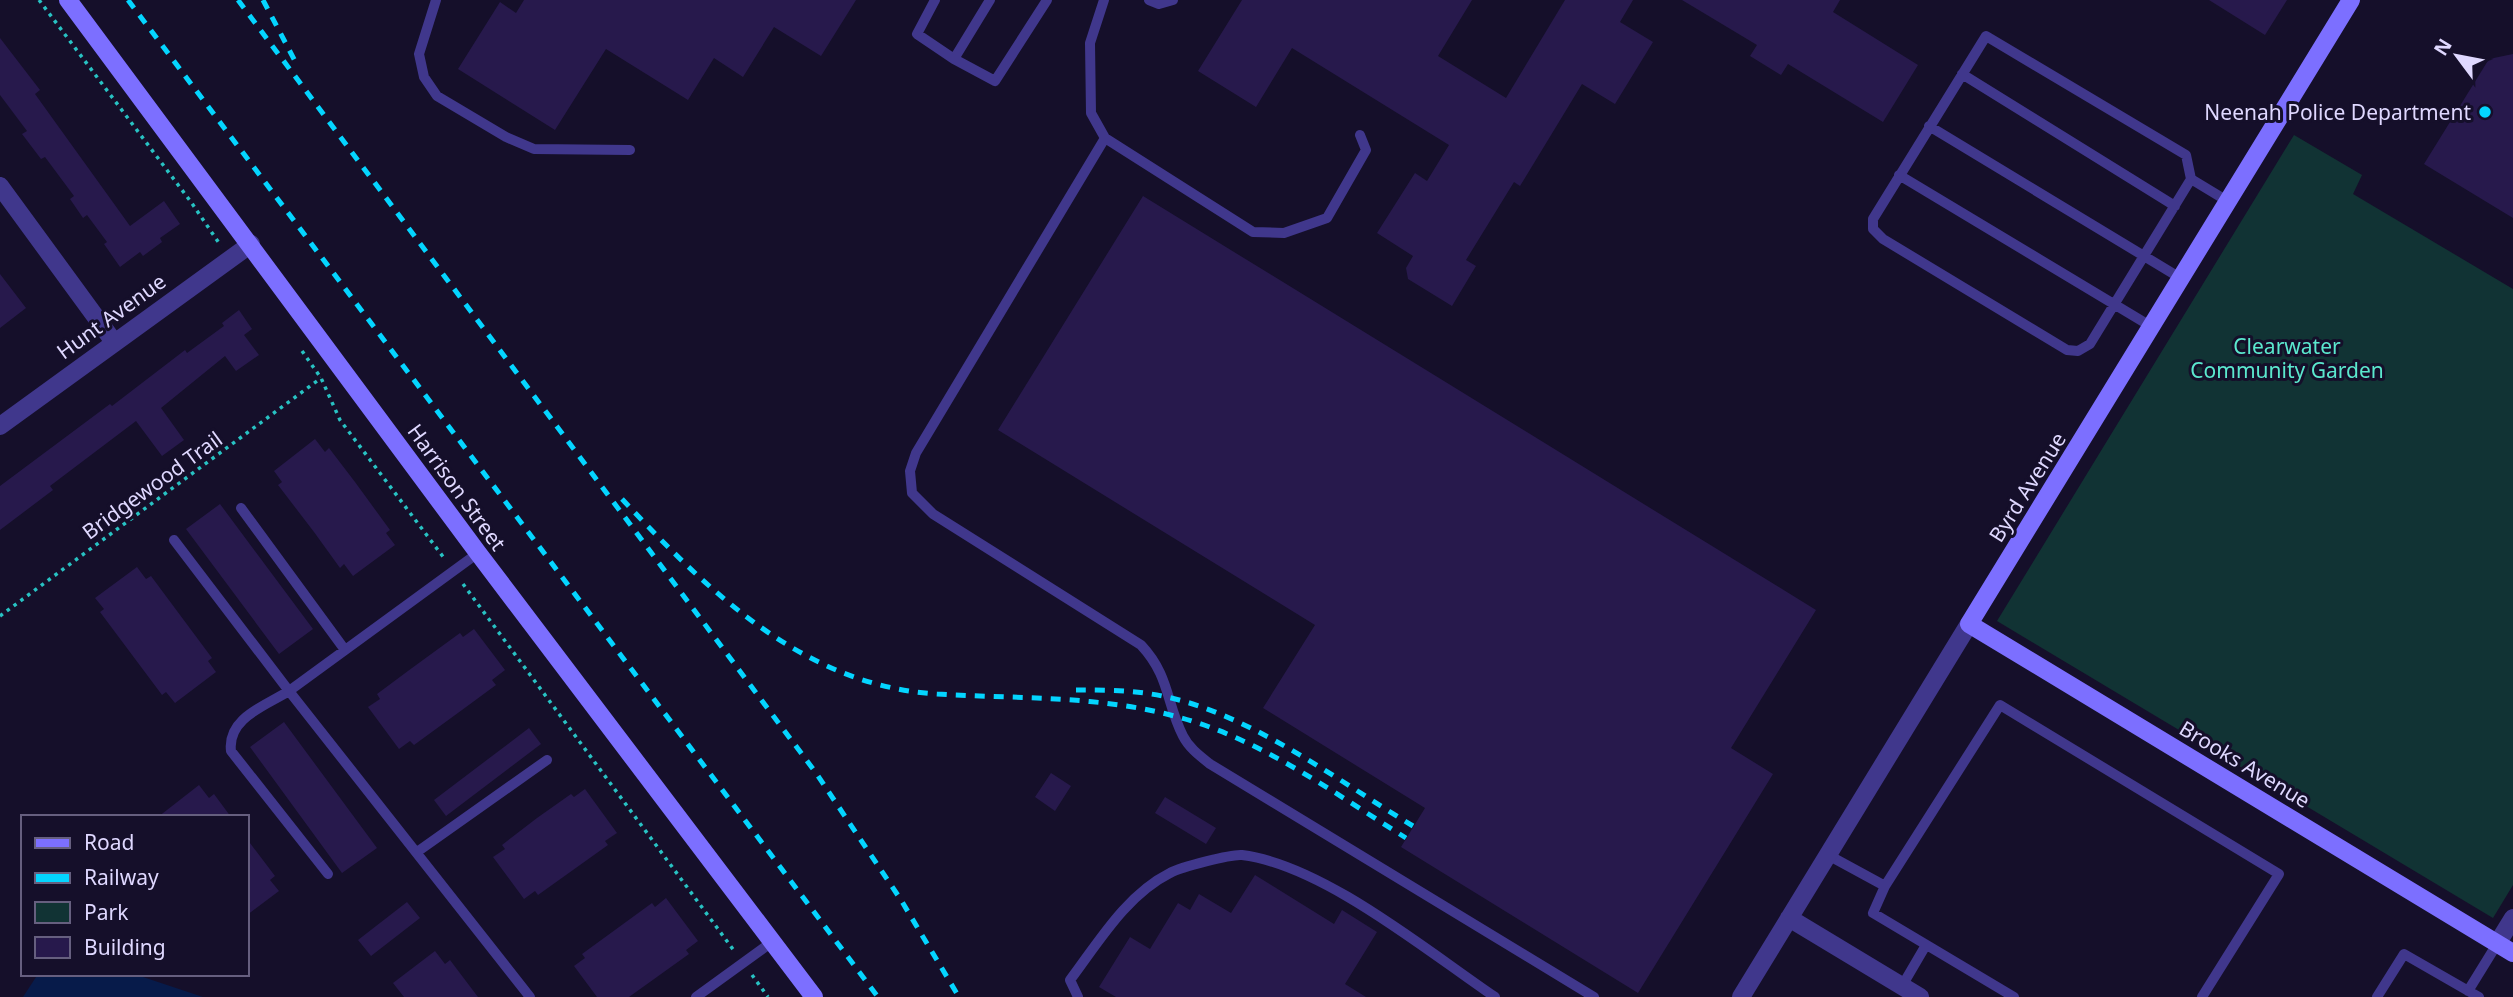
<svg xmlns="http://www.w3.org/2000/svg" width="2513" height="997" font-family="'Noto Sans',sans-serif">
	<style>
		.green { fill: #113334 }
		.water { fill: #071b4a }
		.building { fill: #27194c }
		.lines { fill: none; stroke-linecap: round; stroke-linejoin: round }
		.path { stroke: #28c2c3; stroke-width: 3.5; stroke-dasharray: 3.5 5; stroke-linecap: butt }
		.lane { stroke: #40378c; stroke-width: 10 }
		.street { stroke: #40378c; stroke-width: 18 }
		.secondary { stroke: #7c6fff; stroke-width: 18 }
		.rail { stroke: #04d5ff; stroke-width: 5; stroke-dasharray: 10 9; stroke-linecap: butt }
		.poi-dot { fill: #04d5ff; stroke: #150f2a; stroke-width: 2.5 }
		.labels { text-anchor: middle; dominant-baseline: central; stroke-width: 6; stroke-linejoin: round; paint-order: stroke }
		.poi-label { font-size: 21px; fill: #dfd8ff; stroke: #150f2a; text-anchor: end }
		.street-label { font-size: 21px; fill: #dfd8ff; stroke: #150f2a }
		.park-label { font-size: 21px; fill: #5be8ce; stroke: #150f2a }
	</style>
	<rect width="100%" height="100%" fill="#150f2a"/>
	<path class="green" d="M 2294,135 L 2362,175 L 2353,194 L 2513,289 L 2513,885 L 2493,918 L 1997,621 Z"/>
	<path class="water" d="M 38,974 L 134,974 L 203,997 L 23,997 Z"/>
	<path class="building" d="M 524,0 L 856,0 L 821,56 L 774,27 L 743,77 L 714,58 L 688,100 L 606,49 L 555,130 L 458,69 L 500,2 L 516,13 Z
		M 1242,0 L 1472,0 L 1438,56 L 1506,98 L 1565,0 L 1633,0 L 1620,22 L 1653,42 L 1615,104 L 1582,84 L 1520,186 L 1514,182 L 1466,260 L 1476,266 L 1452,306 L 1408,279 L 1406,268 L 1413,256 L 1377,233 L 1415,173 L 1427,181 L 1449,145 L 1292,48 L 1256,107 L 1198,71 Z
		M 1682,0 L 1840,0 L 1833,12 L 1918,65 L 1883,122 L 1788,64 L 1781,75 L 1750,56 L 1757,45 Z
		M 2209,0 L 2287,0 L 2265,35 Z
		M 0,38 L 40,90 L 35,94 L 130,226 L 164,201 L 180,224 L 160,238 L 162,242 L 143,256 L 140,252 L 120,267 L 104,244 L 107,242 L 87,215 L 83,218 L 70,199 L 74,196 L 45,157 L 41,159 L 22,134 L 27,131 L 0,95 Z
		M 2513,54 L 2513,218 L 2424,164 L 2489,59 Z
		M 1143,196 L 1816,610 L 1731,748 L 1773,774 L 1638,993 L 1401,847 L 1425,808 L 1263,708 L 1315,625 L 998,430 Z
		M 0,274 L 26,308 L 0,328 Z
		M 239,310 L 252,329 L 244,335 L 259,355 L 236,371 L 225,356 L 161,408 L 184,440 L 162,456 L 136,421 L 50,486 L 53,490 L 0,530 L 0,486 L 110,404 L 112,406 L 185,350 L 187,353 L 224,326 L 222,323 Z
		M 315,439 L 325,452 L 329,448 L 355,482 L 390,530 L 386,533 L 395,545 L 353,576 L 344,564 L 340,568 L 314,532 L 278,485 L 282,482 L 274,471 Z
		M 220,504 L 313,629 L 279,654 L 186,529 Z
		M 137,567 L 146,579 L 151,576 L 212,658 L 208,661 L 216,672 L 175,703 L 166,692 L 162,695 L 100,612 L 104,609 L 95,598 Z
		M 474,629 L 505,670 L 492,680 L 496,685 L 462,710 L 414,745 L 410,741 L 399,749 L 368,707 L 380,699 L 377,694 L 412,668 L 460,633 L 463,637 Z
		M 284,722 L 377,848 L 342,873 L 250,747 Z
		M 529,728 L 541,744 L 446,816 L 434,800 Z
		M 1051,773 L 1071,786 L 1055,811 L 1035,797 Z
		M 199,785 L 209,798 L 214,794 L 231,817 L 158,817 Z
		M 585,789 L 617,833 L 605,841 L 608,845 L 538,895 L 535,891 L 524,899 L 493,857 L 505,849 L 502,845 L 537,818 L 571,794 L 574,797 Z
		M 1165,797 L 1216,828 L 1206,844 L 1155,813 Z
		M 247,839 L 275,876 L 270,880 L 279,891 L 247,915 Z
		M 1255,875 L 1334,924 L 1342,910 L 1377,932 L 1345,984 L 1366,997 L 1116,997 L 1099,987 L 1130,937 L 1150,949 L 1178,903 L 1190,910 L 1199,894 L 1231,913 Z
		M 666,898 L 698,941 L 686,950 L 689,954 L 629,997 L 597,997 L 574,966 L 585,958 L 582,954 L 652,903 L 655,907 Z
		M 407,902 L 420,918 L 371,956 L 358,940 Z
		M 435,951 L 445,964 L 450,960 L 478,997 L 404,997 L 393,983 Z"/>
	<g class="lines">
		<path class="path" d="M 39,0 L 191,202 L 221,246
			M 302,351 L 321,378 L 340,420 L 444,558
			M 463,584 L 735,952
			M 0,616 L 321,378
			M 752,975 L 768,997"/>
		<path class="lane" d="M 436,0 L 419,54 L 424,77 L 437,96 L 506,137 L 534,149 L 630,150
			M 935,0 L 917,34 L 954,59 L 990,0
			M 1104,0 L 1090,43 L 1091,113 L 1105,138 L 1253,232 L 1284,233 L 1327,218 L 1366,150 L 1360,135
			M 1149,0 L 1159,4 L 1173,0
			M 1986,36 L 2186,155 L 2191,179 L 2090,344 L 2078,351 L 2067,350 L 1883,239 L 1873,229 L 1873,219 Z
			M 954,59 L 995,81 L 1047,0
			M 1962,74 L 2175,206
			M 1929,126 L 2182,279
			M 1105,138 L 916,453 L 910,471 L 912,493 L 933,514 L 1141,645 C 1170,676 1166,703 1183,736 C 1189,748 1200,756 1210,764 L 1594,997
			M 1899,175 L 2152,327
			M 2191,179 L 2229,202
			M 241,508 L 345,650
			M 174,540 L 289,691 C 265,706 227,718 231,751 L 328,874
			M 478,553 L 289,691 L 530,997
			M 417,852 L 547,760
			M 1828,855 L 1885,886
			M 1902,986 L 1926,945
			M 2468,991 L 2497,944
			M 696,997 L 772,942
			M 1078,997 L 1070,980 C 1098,943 1126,895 1170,873 C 1181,867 1231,854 1242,855 C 1323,865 1427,951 1495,997
			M 2014,997 L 1873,913 L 1885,886 L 2000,705 L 2279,874 L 2202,997
			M 2377,997 L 2404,954 L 2479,997"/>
		<path class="street" d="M 0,186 L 114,342
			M 0,426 L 251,244
			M 1789,918 L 1920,997
			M 2497,944 L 2513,918
			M 1741,997 L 1969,624"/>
		<path class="secondary" d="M 68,0 L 478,553 L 814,997
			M 2351,0 L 1969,624 L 2513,953"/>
		<path class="rail" d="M 128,0 L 878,997
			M 238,0 L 816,773 L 901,900 L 959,997
			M 263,0 L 295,61
			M 622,499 C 708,591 804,686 937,694 C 1018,699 1099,695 1178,717 C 1261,739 1334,793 1406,838
			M 1076,690 C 1100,690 1126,690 1151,694 C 1243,708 1335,779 1413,826"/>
	</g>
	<circle class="poi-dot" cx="2485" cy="112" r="7"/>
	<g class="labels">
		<g class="poi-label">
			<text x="2471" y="112">Neenah Police Department</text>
		</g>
		<g class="street-label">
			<text transform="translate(111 316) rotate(-36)">Hunt Avenue</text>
			<text transform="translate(152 485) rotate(-36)">Bridgewood Trail</text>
			<text transform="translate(457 487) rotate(54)">Harrison Street</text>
			<text transform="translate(2027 487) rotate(-58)">Byrd Avenue</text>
			<text transform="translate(2245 764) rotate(31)">Brooks Avenue</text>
		</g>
		<g class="park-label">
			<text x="2287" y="346">Clearwater<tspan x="2287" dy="24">Community Garden</tspan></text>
		</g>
	</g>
	<rect x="21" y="815" width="228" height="161" fill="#150f2a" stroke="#665f7f" stroke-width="2"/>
	<rect x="35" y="838" width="35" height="10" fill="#7c6fff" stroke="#665f7f" stroke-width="2"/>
	<text x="84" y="850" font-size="21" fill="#dfd8ff">Road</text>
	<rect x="35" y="873" width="35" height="10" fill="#04d5ff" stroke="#665f7f" stroke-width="2"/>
	<text x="84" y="885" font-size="21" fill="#dfd8ff">Railway</text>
	<rect x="35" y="902" width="35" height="21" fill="#113334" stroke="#665f7f" stroke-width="2"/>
	<text x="84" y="920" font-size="21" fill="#dfd8ff">Park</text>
	<rect x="35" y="937" width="35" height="21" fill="#27194c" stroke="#665f7f" stroke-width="2"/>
	<text x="84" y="955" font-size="21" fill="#dfd8ff">Building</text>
	<g transform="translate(2457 56) rotate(302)" stroke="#150f2a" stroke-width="5" paint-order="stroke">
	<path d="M0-5L12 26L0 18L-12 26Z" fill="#dfd8ff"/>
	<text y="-10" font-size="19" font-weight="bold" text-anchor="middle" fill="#dfd8ff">N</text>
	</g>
</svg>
